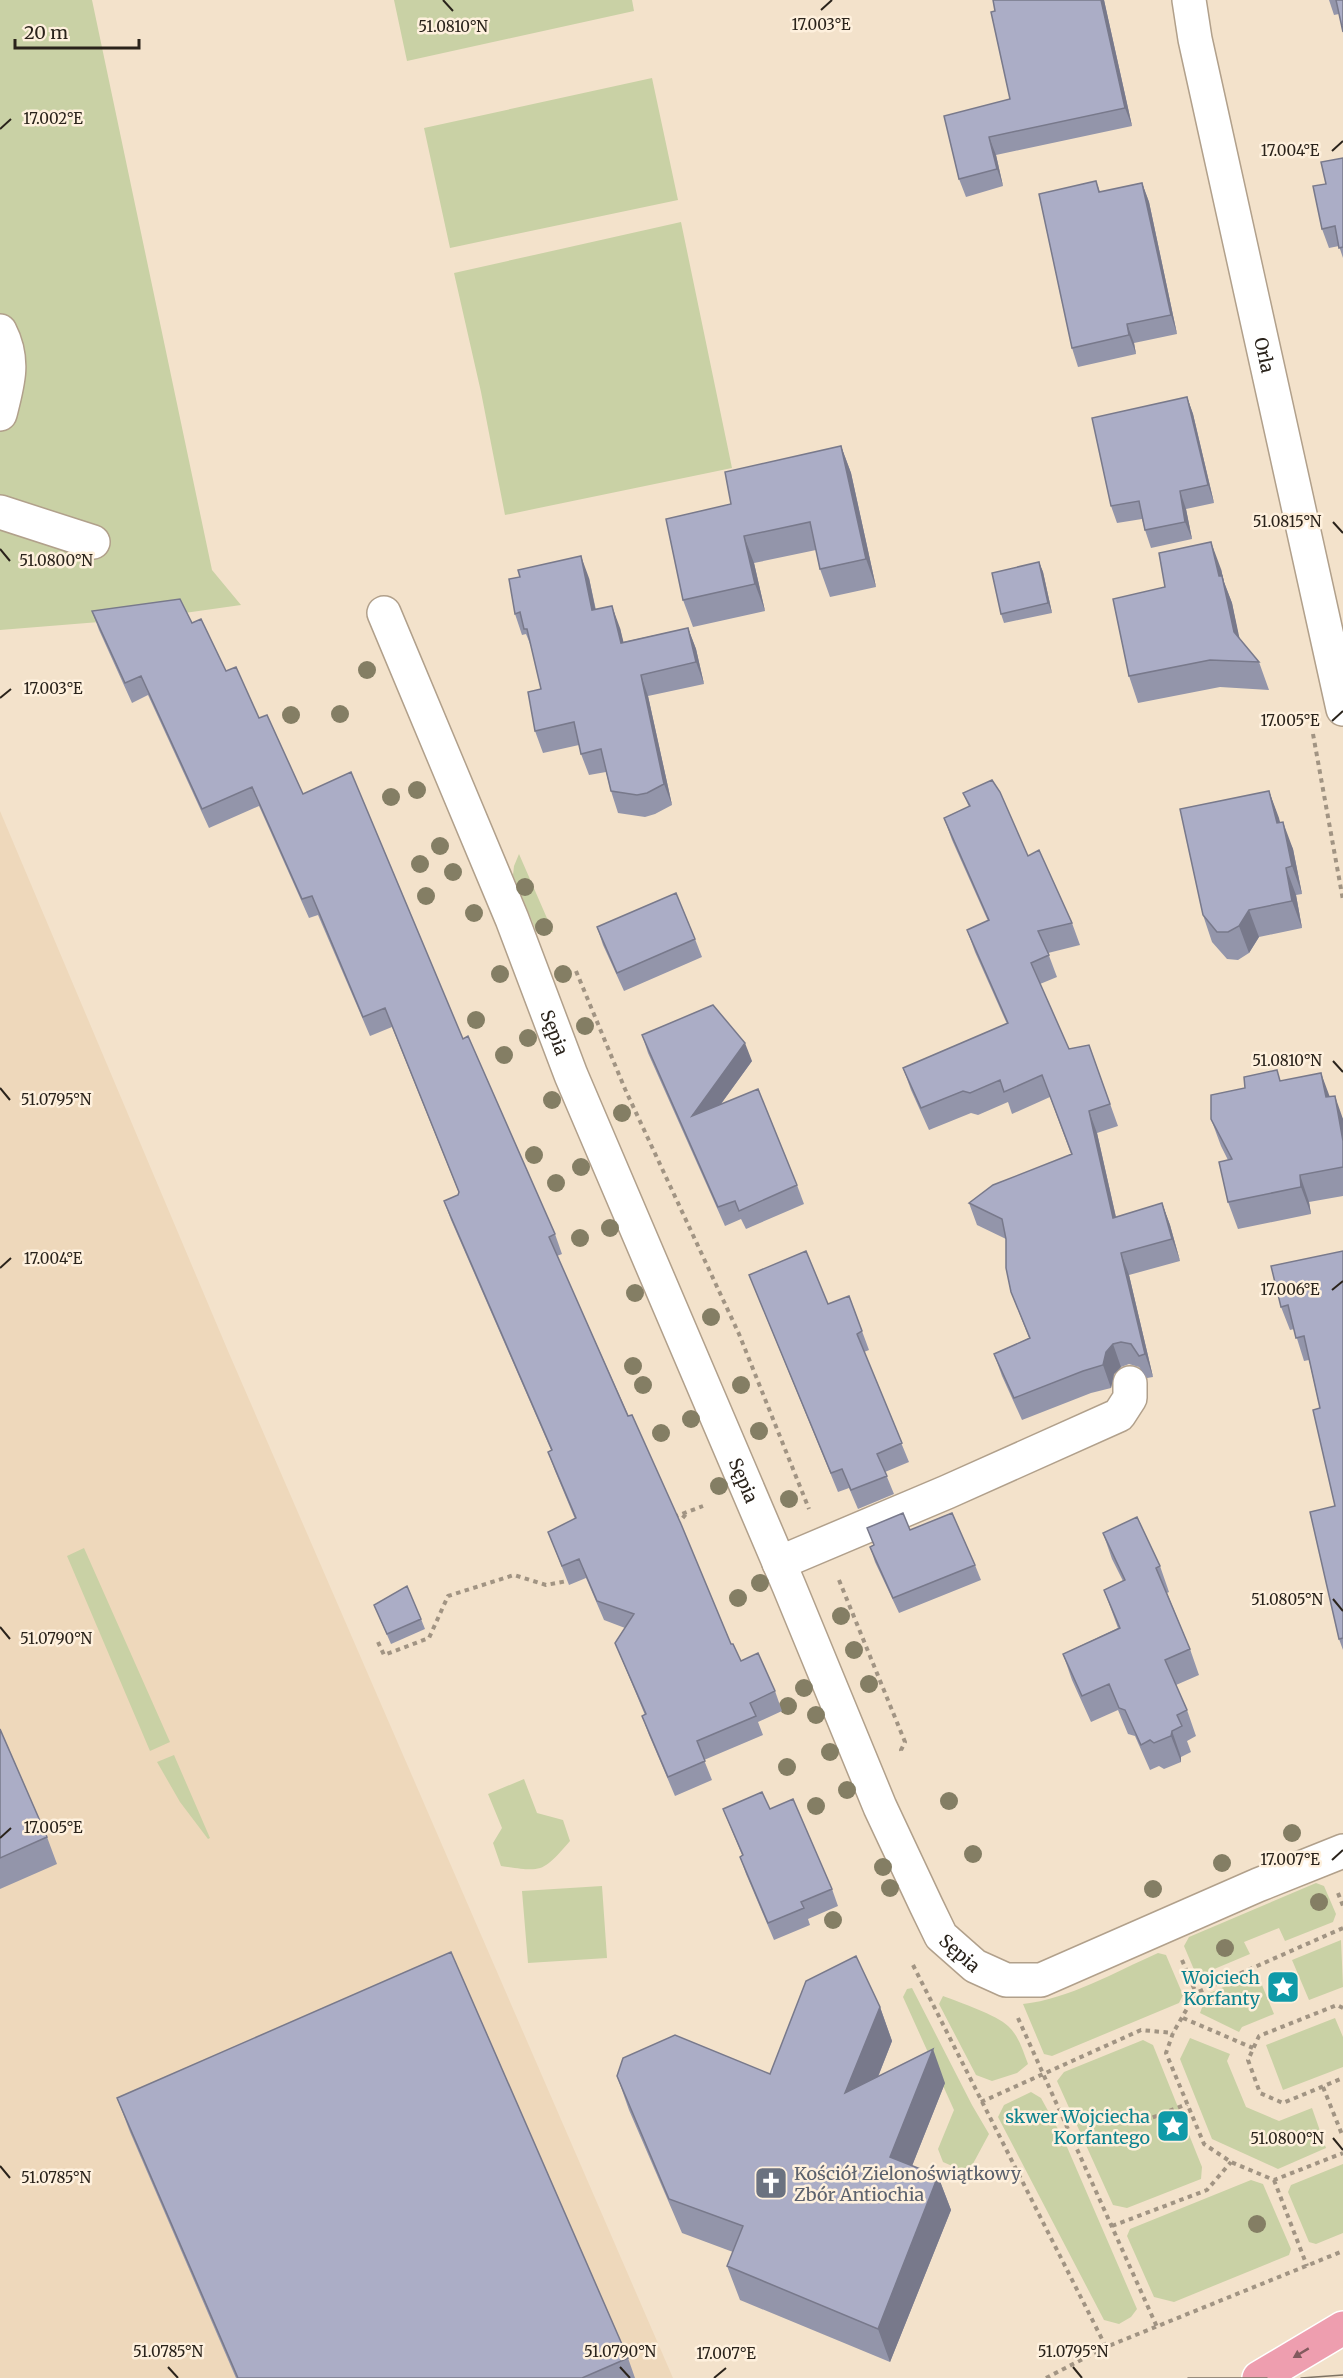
<svg xmlns="http://www.w3.org/2000/svg" width="1343" height="2378" font-family="Merriweather,serif">
	<style>
		.built { fill: #eed8bb }
		.green { fill: #c9d1a5 }
		.lines { fill: none; stroke-linecap: round; stroke-linejoin: round }
		.minor-casing { stroke: #b1a08b; stroke-width: 36 }
		.major-casing { stroke: #fff; stroke-width: 36 }
		.path { stroke: #a19483; stroke-width: 4; stroke-dasharray: 4.5 4.5; stroke-linecap: butt }
		.minor { stroke: #fff; stroke-width: 33 }
		.major { stroke: #ee9eaf; stroke-width: 33 }
		.tram { stroke: #7e7364; stroke-width: 1.5 }
		.tree { fill: #847e64 }
		.wall { fill: #9395aa }
		.shaded-wall { fill: #78798b }
		.building { fill: #abadc6; stroke: #78798b; stroke-width: 1.5 }
		.oneway { fill: #825a5e }
		.ticks { fill: none; stroke: #2a231b; stroke-width: 2 }
		.labels { text-anchor: middle; dominant-baseline: central; stroke-width: 5; stroke-linejoin: round; paint-order: stroke }
		.street-label { font-size: 18px; fill: #2a231b; stroke: #fef0dd }
		.culture-label { font-size: 18px; fill: #0d838f; stroke: #fef0dd; text-anchor: end }
		.worship-label { font-size: 18px; fill: #5b616d; stroke: #fef0dd; text-anchor: start }
		.ticks-label { font-size: 15px; text-anchor: middle; fill: #2a231b; stroke: #fef0dd; stroke-width: 5; stroke-linejoin: round; paint-order: stroke }
	</style>
	<rect width="100%" height="100%" fill="#f3e2cb"/>
	<path class="built" d="M 0,811 L 228,1351 L 673,2378 L 0,2378 Z"/>
	<path class="green" d="M 0,0 L 92,0 L 212,570 L 241,605 L 149,618 L 0,630 Z
		M 394,0 L 632,0 L 634,11 L 407,61 Z
		M 652,78 L 678,200 L 450,248 L 424,128 Z
		M 681,222 L 732,468 L 505,515 L 481,392 L 454,273 Z
		M 519,854 L 553,932 L 537,933 L 513,875 L 514,866 Z
		M 84,1548 L 170,1742 L 150,1751 L 67,1556 Z
		M 174,1755 L 210,1838 L 208,1839 L 180,1802 L 157,1762 Z
		M 524,1779 L 537,1813 L 563,1820 L 570,1841 C 542,1873 543,1872 501,1866 L 493,1843 L 502,1828 L 488,1794 Z
		M 1316,1883 L 1324,1886 L 1336,1914 L 1333,1922 L 1285,1941 L 1279,1928 L 1244,1942 L 1250,1954 L 1200,1975 L 1195,1972 L 1184,1946 L 1189,1937 Z
		M 602,1886 L 607,1958 L 528,1963 L 522,1891 Z
		M 1341,1940 L 1343,1987 L 1309,2000 L 1292,1960 Z
		M 1158,1953 L 1166,1955 L 1183,1995 L 1179,2003 L 1052,2056 L 1044,2054 L 1023,2004 C 1069,1999 1115,1972 1158,1953 Z
		M 1257,1973 L 1274,2014 L 1242,2027 L 1239,2032 L 1200,2013 L 1207,1994 Z
		M 912,1988 L 972,2105 L 989,2134 L 968,2173 L 943,2162 L 938,2149 L 954,2110 L 903,1997 L 907,1989 Z
		M 943,1996 C 959,2002 997,2015 1008,2026 C 1019,2036 1023,2051 1028,2064 L 1017,2073 L 992,2081 L 976,2075 L 939,2004 Z
		M 1335,2018 L 1343,2037 L 1343,2067 L 1283,2090 L 1266,2045 Z
		M 1190,2038 L 1230,2054 L 1227,2061 L 1246,2107 L 1279,2121 L 1312,2108 L 1326,2148 L 1278,2169 L 1212,2139 L 1180,2059 Z
		M 1143,2040 L 1153,2045 L 1202,2167 L 1201,2179 L 1127,2208 L 1113,2205 L 1057,2081 L 1064,2072 Z
		M 1031,2092 L 1041,2098 L 1064,2140 L 1137,2309 L 1131,2317 L 1119,2324 L 1104,2320 L 998,2117 L 1004,2105 Z
		M 1343,2164 L 1343,2233 L 1316,2244 L 1309,2242 L 1288,2192 L 1291,2185 Z
		M 1251,2180 L 1263,2184 L 1291,2249 L 1289,2255 L 1174,2302 L 1154,2297 L 1127,2236 L 1130,2229 Z"/>
	<g class="lines">
		<g class="minor-casing">
			<g id="minor">
				<path id="s1" d="M 1189,0 L 1195,39 L 1343,709"/>
				<path d="M 0,331 C 15,360 8,383 0,414"/>
				<path d="M 0,512 L 93,542"/>
				<path id="s2" d="M 384,613 L 512,919 L 571,1075 L 789,1586 L 880,1807 L 926,1905 L 941,1936 L 975,1966 L 1006,1980 L 1041,1980 L 1258,1885 L 1343,1851"/>
				<path d="M 779,1563 L 947,1492 L 1119,1415 L 1130,1398 L 1130,1383"/>
			</g>
		</g>
		<g class="major-casing">
			<path id="major" d="M 1259,2378 L 1343,2328"/>
		</g>
		<path class="path" d="M 1313,734 L 1343,900
			M 576,971 L 625,1089 L 739,1334 L 809,1509
			M 674,1517 L 703,1506
			M 677,1525 L 686,1514
			M 839,1580 L 905,1742 L 901,1750 L 902,1753
			M 378,1642 L 384,1655 L 429,1638 L 448,1596 L 514,1575 L 546,1585 L 567,1581
			M 1338,1893 L 1343,1906
			M 1343,1928 L 1196,1993 L 1173,2033 L 1166,2053 L 1204,2144 L 1231,2162 L 1274,2180 L 1343,2153
			M 1182,1960 L 1196,1993
			M 913,1965 L 1106,2347
			M 1343,2008 L 1337,2005 L 1259,2036 L 1248,2060 L 1260,2093 L 1283,2103 L 1343,2078
			M 1018,2018 L 1157,2327
			M 1183,2018 L 1253,2048
			M 1323,2087 L 1343,2137
			M 981,2102 L 1141,2030 L 1173,2033
			M 1136,2124 L 1187,2104
			M 1274,2180 L 1307,2266
			M 1112,2226 L 1207,2190 L 1231,2162
			M 1046,2378 L 1106,2347 L 1343,2251"/>
		<use href="#minor" class="minor"/>
		<use href="#major" class="major"/>
		<path class="tram" d="M 1188,2378 L 1267,2378
			M 1301,2378 L 1343,2375"/>
	</g>
	<g class="tree">
		<circle cx="367" cy="670" r="9"/>
		<circle cx="340" cy="714" r="9"/>
		<circle cx="291" cy="715" r="9"/>
		<circle cx="417" cy="790" r="9"/>
		<circle cx="391" cy="797" r="9"/>
		<circle cx="440" cy="846" r="9"/>
		<circle cx="420" cy="864" r="9"/>
		<circle cx="453" cy="872" r="9"/>
		<circle cx="525" cy="887" r="9"/>
		<circle cx="426" cy="896" r="9"/>
		<circle cx="474" cy="913" r="9"/>
		<circle cx="544" cy="927" r="9"/>
		<circle cx="500" cy="974" r="9"/>
		<circle cx="563" cy="974" r="9"/>
		<circle cx="476" cy="1020" r="9"/>
		<circle cx="585" cy="1026" r="9"/>
		<circle cx="528" cy="1038" r="9"/>
		<circle cx="504" cy="1055" r="9"/>
		<circle cx="552" cy="1100" r="9"/>
		<circle cx="622" cy="1113" r="9"/>
		<circle cx="534" cy="1155" r="9"/>
		<circle cx="581" cy="1167" r="9"/>
		<circle cx="556" cy="1183" r="9"/>
		<circle cx="610" cy="1228" r="9"/>
		<circle cx="580" cy="1238" r="9"/>
		<circle cx="635" cy="1293" r="9"/>
		<circle cx="711" cy="1317" r="9"/>
		<circle cx="633" cy="1366" r="9"/>
		<circle cx="643" cy="1385" r="9"/>
		<circle cx="741" cy="1385" r="9"/>
		<circle cx="691" cy="1419" r="9"/>
		<circle cx="759" cy="1431" r="9"/>
		<circle cx="661" cy="1433" r="9"/>
		<circle cx="719" cy="1486" r="9"/>
		<circle cx="789" cy="1499" r="9"/>
		<circle cx="760" cy="1583" r="9"/>
		<circle cx="738" cy="1598" r="9"/>
		<circle cx="841" cy="1616" r="9"/>
		<circle cx="854" cy="1650" r="9"/>
		<circle cx="869" cy="1684" r="9"/>
		<circle cx="804" cy="1688" r="9"/>
		<circle cx="788" cy="1706" r="9"/>
		<circle cx="816" cy="1715" r="9"/>
		<circle cx="830" cy="1752" r="9"/>
		<circle cx="787" cy="1767" r="9"/>
		<circle cx="847" cy="1790" r="9"/>
		<circle cx="949" cy="1801" r="9"/>
		<circle cx="816" cy="1806" r="9"/>
		<circle cx="1292" cy="1833" r="9"/>
		<circle cx="973" cy="1854" r="9"/>
		<circle cx="1222" cy="1863" r="9"/>
		<circle cx="883" cy="1867" r="9"/>
		<circle cx="890" cy="1888" r="9"/>
		<circle cx="1153" cy="1889" r="9"/>
		<circle cx="1319" cy="1902" r="9"/>
		<circle cx="833" cy="1920" r="9"/>
		<circle cx="1225" cy="1948" r="9"/>
		<circle cx="1257" cy="2224" r="9"/>
	</g>
	<path class="wall" d="M 993,0 L 1104,0 L 1132,126 L 996,155 L 1003,186 L 966,197 L 959,179 L 1010,99 Z
		M 1329,0 L 1343,0 L 1339,14 L 1334,15 Z
		M 1343,158 L 1343,258 L 1339,246 L 1329,248 L 1322,229 Z
		M 1096,181 L 1100,192 L 1142,183 L 1149,202 L 1177,334 L 1134,343 L 1136,354 L 1078,367 L 1072,348 Z
		M 1187,397 L 1193,414 L 1214,503 L 1186,509 L 1192,539 L 1151,548 L 1145,530 L 1142,519 L 1117,523 L 1111,506 Z
		M 841,446 L 851,473 L 876,587 L 830,597 L 820,569 L 816,550 L 754,563 L 765,611 L 693,627 L 683,600 L 731,504 Z
		M 1039,562 L 1043,572 L 1052,613 L 1004,623 L 1001,614 Z
		M 1221,569 L 1224,582 L 1232,603 L 1239,639 L 1259,662 L 1269,690 L 1220,687 L 1138,703 L 1129,676 L 1165,587 Z
		M 589,578 L 596,610 L 620,628 L 623,642 L 688,628 L 696,649 L 704,684 L 648,696 L 672,805 L 655,814 L 645,817 L 618,813 L 611,791 L 606,772 L 589,775 L 581,754 L 579,745 L 543,753 L 535,731 L 541,689 L 533,651 L 526,634 L 522,635 L 515,614 Z
		M 92,611 L 192,623 L 259,718 L 303,794 L 463,1039 L 555,1234 L 562,1254 L 557,1256 L 731,1644 L 741,1661 L 775,1691 L 782,1711 L 758,1722 L 763,1735 L 704,1760 L 712,1780 L 675,1796 L 649,1735 L 642,1716 L 645,1715 L 615,1643 L 625,1628 L 604,1620 L 586,1578 L 569,1585 L 548,1532 L 575,1519 L 555,1471 L 548,1452 L 551,1450 L 451,1220 L 444,1201 L 458,1195 L 459,1193 L 392,1027 L 370,1036 L 318,915 L 309,918 L 259,806 L 209,828 L 148,695 L 132,703 L 99,630 Z
		M 1269,791 L 1280,823 L 1293,849 L 1302,894 L 1296,895 L 1302,928 L 1259,937 L 1249,953 L 1238,960 L 1227,959 L 1212,942 L 1203,915 Z
		M 963,793 L 1028,856 L 1072,923 L 1080,945 L 1048,953 L 1057,977 L 1040,984 L 1069,1049 L 1089,1045 L 1118,1126 L 1097,1133 L 1116,1217 L 1162,1203 L 1170,1225 L 1180,1261 L 1129,1275 L 1153,1377 L 1147,1378 L 1139,1367 L 1129,1364 L 1121,1367 L 1114,1374 L 1111,1388 L 1091,1393 L 1022,1420 L 1002,1376 L 994,1354 L 1029,1338 L 1011,1292 L 1006,1239 L 977,1225 L 969,1203 L 1071,1154 L 1050,1097 L 1012,1114 L 1008,1102 L 978,1115 L 971,1113 L 929,1130 L 911,1090 L 903,1068 L 1007,1024 L 975,952 L 967,930 L 988,921 L 952,840 L 944,818 L 969,807 Z
		M 597,927 L 695,939 L 702,957 L 624,991 L 603,945 Z
		M 642,1035 L 752,1061 L 721,1104 L 797,1185 L 804,1204 L 746,1229 L 741,1219 L 725,1226 L 648,1053 Z
		M 1281,1081 L 1329,1097 L 1343,1119 L 1343,1196 L 1309,1202 L 1311,1214 L 1238,1229 L 1228,1202 L 1228,1160 L 1221,1146 L 1211,1119 Z
		M 1343,1251 L 1343,1650 L 1339,1639 L 1335,1506 L 1320,1408 L 1309,1360 L 1304,1361 L 1294,1329 L 1290,1330 L 1281,1307 Z
		M 749,1275 L 828,1304 L 849,1296 L 869,1350 L 864,1352 L 909,1462 L 885,1472 L 894,1494 L 858,1509 L 849,1488 L 838,1492 Z
		M 867,1528 L 910,1530 L 975,1565 L 981,1580 L 899,1613 L 875,1562 L 870,1547 L 874,1545 Z
		M 1103,1533 L 1160,1566 L 1169,1592 L 1167,1593 L 1190,1649 L 1199,1675 L 1176,1685 L 1187,1710 L 1196,1736 L 1187,1741 L 1191,1752 L 1181,1757 L 1181,1762 L 1164,1769 L 1159,1766 L 1150,1770 L 1135,1736 L 1128,1734 L 1118,1710 L 1091,1722 L 1072,1680 L 1063,1654 L 1118,1628 L 1104,1590 L 1123,1581 L 1112,1559 Z
		M 374,1605 L 421,1619 L 425,1629 L 391,1644 Z
		M 0,1729 L 47,1837 L 57,1864 L 0,1889 Z
		M 723,1809 L 770,1809 L 832,1889 L 838,1906 L 808,1919 L 810,1925 L 774,1940 L 746,1874 L 740,1857 L 742,1855 Z
		M 880,2007 L 892,2041 L 878,2077 L 945,2083 L 912,2166 L 938,2176 L 951,2210 L 890,2362 L 740,2300 L 727,2266 L 733,2252 L 682,2233 L 629,2110 L 617,2076 L 770,2074 Z
		M 117,2098 L 628,2358 L 635,2378 L 236,2378 L 130,2132 Z"/>
	<path class="shaded-wall" d="M 1101,0 L 1104,0 L 1132,126 L 1125,108 Z
		M 989,137 L 996,155 L 1003,186 L 997,169 Z
		M 1142,183 L 1149,202 L 1177,334 L 1171,315 Z
		M 1127,324 L 1134,343 L 1136,354 L 1129,335 Z
		M 1187,397 L 1193,414 L 1214,503 L 1208,485 Z
		M 841,446 L 851,473 L 876,587 L 866,559 Z
		M 1180,491 L 1186,509 L 1192,539 L 1185,522 Z
		M 744,536 L 754,563 L 765,611 L 755,584 Z
		M 1211,542 L 1221,569 L 1224,582 L 1232,603 L 1244,659 L 1234,632 L 1219,576 Z
		M 581,556 L 589,578 L 600,632 L 592,610 Z
		M 1039,562 L 1043,572 L 1052,613 L 1048,603 Z
		M 612,606 L 620,628 L 629,664 L 621,643 Z
		M 688,628 L 696,649 L 704,684 L 696,662 Z
		M 641,675 L 648,696 L 672,805 L 664,784 Z
		M 1269,791 L 1279,818 L 1287,851 L 1277,823 Z
		M 1283,822 L 1293,849 L 1302,894 L 1292,866 Z
		M 1286,868 L 1296,895 L 1302,928 L 1292,901 Z
		M 1249,910 L 1259,937 L 1249,953 L 1239,926 Z
		M 745,1043 L 752,1061 L 699,1134 L 692,1116 Z
		M 1321,1073 L 1331,1100 L 1326,1097 Z
		M 1335,1096 L 1343,1119 L 1343,1141 Z
		M 1089,1111 L 1097,1133 L 1121,1240 L 1113,1218 Z
		M 1300,1175 L 1309,1202 L 1311,1214 L 1301,1187 Z
		M 1162,1203 L 1170,1225 L 1180,1261 L 1172,1239 Z
		M 1121,1253 L 1129,1275 L 1153,1377 L 1145,1354 Z
		M 1113,1344 L 1121,1367 L 1114,1374 L 1111,1388 L 1103,1365 L 1106,1352 Z
		M 1172,1731 L 1181,1757 L 1181,1762 L 1171,1736 Z
		M 880,2007 L 892,2041 L 858,2127 L 845,2093 Z
		M 933,2049 L 945,2083 L 902,2191 L 890,2157 Z
		M 938,2176 L 951,2210 L 890,2362 L 878,2329 Z"/>
	<path class="building" d="M 993,0 L 1101,0 L 1125,108 L 989,137 L 997,169 L 959,179 L 944,116 L 1010,99 L 991,12 L 995,11 Z
		M 1336,0 L 1343,0 L 1343,32 Z
		M 1343,158 L 1343,247 L 1339,248 L 1335,226 L 1322,229 L 1313,186 L 1326,184 L 1321,162 Z
		M 1096,181 L 1099,192 L 1142,183 L 1171,315 L 1127,324 L 1129,335 L 1072,348 L 1039,194 Z
		M 1187,397 L 1208,485 L 1180,491 L 1185,522 L 1145,530 L 1139,501 L 1111,506 L 1092,418 Z
		M 841,446 L 866,559 L 820,569 L 810,522 L 744,536 L 755,584 L 683,600 L 666,519 L 731,504 L 725,472 Z
		M 1211,542 L 1219,576 L 1222,576 L 1234,632 L 1259,662 L 1210,660 L 1129,676 L 1113,599 L 1165,587 L 1159,553 Z
		M 581,556 L 592,610 L 612,606 L 621,643 L 688,628 L 696,662 L 641,675 L 664,784 L 647,793 L 637,795 L 611,791 L 601,749 L 581,754 L 574,722 L 535,731 L 528,692 L 541,689 L 527,629 L 524,629 L 520,612 L 515,614 L 509,579 L 520,577 L 518,570 Z
		M 1039,562 L 1048,603 L 1001,614 L 992,573 Z
		M 180,599 L 192,623 L 201,619 L 226,671 L 236,667 L 259,718 L 267,715 L 303,794 L 351,772 L 463,1039 L 468,1036 L 555,1234 L 549,1237 L 628,1416 L 632,1415 L 681,1524 L 731,1644 L 733,1644 L 741,1661 L 758,1653 L 775,1691 L 750,1703 L 756,1716 L 697,1741 L 705,1761 L 668,1777 L 642,1716 L 646,1714 L 615,1643 L 634,1614 L 597,1601 L 579,1559 L 562,1566 L 548,1532 L 576,1518 L 548,1452 L 552,1450 L 444,1201 L 458,1195 L 459,1192 L 385,1008 L 363,1017 L 312,896 L 302,899 L 252,787 L 202,809 L 141,676 L 125,683 L 92,611 Z
		M 992,780 L 1000,792 L 1028,856 L 1039,850 L 1072,923 L 1038,931 L 1049,955 L 1031,963 L 1069,1049 L 1089,1045 L 1110,1104 L 1089,1111 L 1113,1218 L 1162,1203 L 1172,1239 L 1121,1253 L 1145,1354 L 1139,1356 L 1131,1344 L 1121,1342 L 1113,1344 L 1106,1352 L 1103,1365 L 1083,1371 L 1014,1398 L 994,1354 L 1030,1338 L 1011,1292 L 1006,1268 L 1006,1239 L 1002,1219 L 969,1203 L 993,1185 L 1072,1154 L 1042,1075 L 1004,1092 L 1000,1080 L 970,1093 L 963,1091 L 921,1108 L 903,1068 L 1008,1023 L 967,930 L 989,920 L 944,818 L 970,806 L 963,793 Z
		M 1269,791 L 1277,823 L 1283,822 L 1292,866 L 1286,868 L 1292,901 L 1249,910 L 1239,926 L 1228,932 L 1217,932 L 1203,915 L 1180,809 Z
		M 676,893 L 695,939 L 617,973 L 597,927 Z
		M 713,1005 L 745,1043 L 692,1116 L 758,1089 L 797,1185 L 739,1211 L 735,1201 L 718,1207 L 642,1035 Z
		M 1277,1070 L 1280,1081 L 1321,1073 L 1326,1097 L 1335,1096 L 1343,1141 L 1343,1167 L 1300,1175 L 1301,1187 L 1228,1202 L 1219,1162 L 1232,1159 L 1211,1119 L 1211,1095 L 1245,1088 L 1244,1077 Z
		M 806,1251 L 828,1304 L 849,1296 L 862,1331 L 857,1334 L 902,1443 L 877,1454 L 887,1476 L 851,1490 L 842,1469 L 831,1473 L 749,1275 Z
		M 1343,1251 L 1343,1638 L 1339,1639 L 1310,1512 L 1335,1506 L 1313,1410 L 1320,1408 L 1304,1336 L 1296,1338 L 1288,1305 L 1281,1307 L 1271,1266 Z
		M 903,1513 L 910,1530 L 952,1513 L 975,1565 L 893,1598 L 870,1547 L 874,1545 L 867,1528 Z
		M 1137,1517 L 1160,1566 L 1156,1568 L 1190,1649 L 1165,1660 L 1187,1710 L 1177,1715 L 1182,1726 L 1172,1731 L 1171,1736 L 1154,1743 L 1150,1740 L 1141,1745 L 1125,1710 L 1119,1708 L 1109,1684 L 1082,1696 L 1063,1654 L 1120,1628 L 1104,1590 L 1125,1580 L 1103,1533 Z
		M 407,1586 L 421,1619 L 387,1634 L 374,1605 Z
		M 0,1729 L 47,1837 L 0,1858 Z
		M 762,1792 L 770,1809 L 793,1799 L 832,1889 L 801,1902 L 804,1908 L 768,1923 L 740,1857 L 743,1855 L 723,1809 Z
		M 451,1952 L 628,2358 L 582,2378 L 238,2378 L 117,2098 Z
		M 856,1956 L 880,2007 L 845,2093 L 933,2049 L 890,2157 L 938,2176 L 878,2329 L 727,2266 L 743,2226 L 669,2199 L 617,2076 L 623,2058 L 675,2035 L 770,2074 L 806,1981 Z"/>
	<defs><path id="oneway-solid" d="M-6-.8H1V-3.2L6.5 0L1 3.2V.8H-6Z" transform="scale(1.5)"/></defs>
	<use class="oneway" href="#oneway-solid" transform="translate(1301 2353) rotate(149)"/>
	<path class="ticks" d="M 443,0 L 453,11M 821,10 L 832,0M 0,129 L 11,119M 1332,151 L 1343,141M 1333,522 L 1343,533M 0,549 L 10,561M 0,698 L 11,689M 1332,721 L 1343,711M 1333,1061 L 1343,1072M 0,1088 L 10,1100M 0,1268 L 11,1258M 1332,1290 L 1343,1281M 1333,1599 L 1343,1611M 0,1627 L 10,1639M 0,1838 L 11,1828M 1332,1860 L 1343,1850M 1333,2138 L 1343,2150M 0,2166 L 10,2178M 168,2367 L 178,2378M 620,2367 L 630,2378M 1073,2367 L 1082,2378M 714,2378 L 726,2368"/>
	<defs>
		<g id="sight-square" transform="scale(1.725)"><rect x="-9" y="-9" width="18" height="18" rx="4" fill="#0f9aa8" stroke="#fef0dd"/><path d="M0-6L1.8-2.2L6-1.7L2.9 1.2L3.7 5.4L0 3.3L-3.7 5.4L-2.9 1.2L-6-1.7L-1.8-2.2Z" fill="#fff"/></g>
		<g id="church-square" transform="scale(1.725)"><rect x="-9" y="-9" width="18" height="18" rx="4" fill="#6b7280" stroke="#fef0dd"/><path d="M-1.2-6h2.4v3.5h3.3v2.4h-3.3V6h-2.4V-.1h-3.3v-2.4h3.3Z" fill="#fff"/></g>
	</defs>
	<g fill-rule="evenodd">
		<use href="#sight-square" x="1283" y="1987"/>
		<use href="#sight-square" x="1173" y="2126"/>
		<use href="#church-square" x="771" y="2183"/>
	</g>
	<g class="labels">
		<g class="street-label">
			<text stroke="none"><textPath href="#s1" startOffset="363">Orla</textPath></text>
			<text stroke="none"><textPath href="#s2" startOffset="453">Sępia</textPath></text>
			<text stroke="none"><textPath href="#s2" startOffset="939">Sępia</textPath></text>
			<text stroke="none"><textPath href="#s2" startOffset="1461">Sępia</textPath></text>
		</g>
		<g class="culture-label">
			<text x="1260" y="1977">Wojciech<tspan x="1260" dy="21">Korfanty</tspan></text>
			<text x="1150" y="2116">skwer Wojciecha<tspan x="1150" dy="21">Korfantego</tspan></text>
		</g>
		<g class="worship-label">
			<text x="794" y="2173">Kościół Zielonoświątkowy<tspan x="794" dy="21">Zbór Antiochia</tspan></text>
		</g>
	</g>
	<g class="ticks-label">
		<text x="821" y="30">17.003°E</text>
		<text x="453" y="32">51.0810°N</text>
		<text x="53" y="124">17.002°E</text>
		<text x="1290" y="156">17.004°E</text>
		<text x="1287" y="527">51.0815°N</text>
		<text x="56" y="566">51.0800°N</text>
		<text x="53" y="694">17.003°E</text>
		<text x="1290" y="726">17.005°E</text>
		<text x="1287" y="1066">51.0810°N</text>
		<text x="56" y="1105">51.0795°N</text>
		<text x="53" y="1264">17.004°E</text>
		<text x="1290" y="1295">17.006°E</text>
		<text x="1287" y="1605">51.0805°N</text>
		<text x="56" y="1644">51.0790°N</text>
		<text x="53" y="1833">17.005°E</text>
		<text x="1290" y="1865">17.007°E</text>
		<text x="1287" y="2144">51.0800°N</text>
		<text x="56" y="2183">51.0785°N</text>
		<text x="168" y="2357">51.0785°N</text>
		<text x="620" y="2357">51.0790°N</text>
		<text x="1073" y="2357">51.0795°N</text>
		<text x="726" y="2359">17.007°E</text>
	</g>
	<path d="M15 39v9h124v-9" fill="none" stroke="#2a231b" stroke-width="3"/>
	<text x="24" y="39" font-size="18" fill="#2a231b" stroke="#fef0dd" stroke-width="4.5" paint-order="stroke">20 m</text>
</svg>
